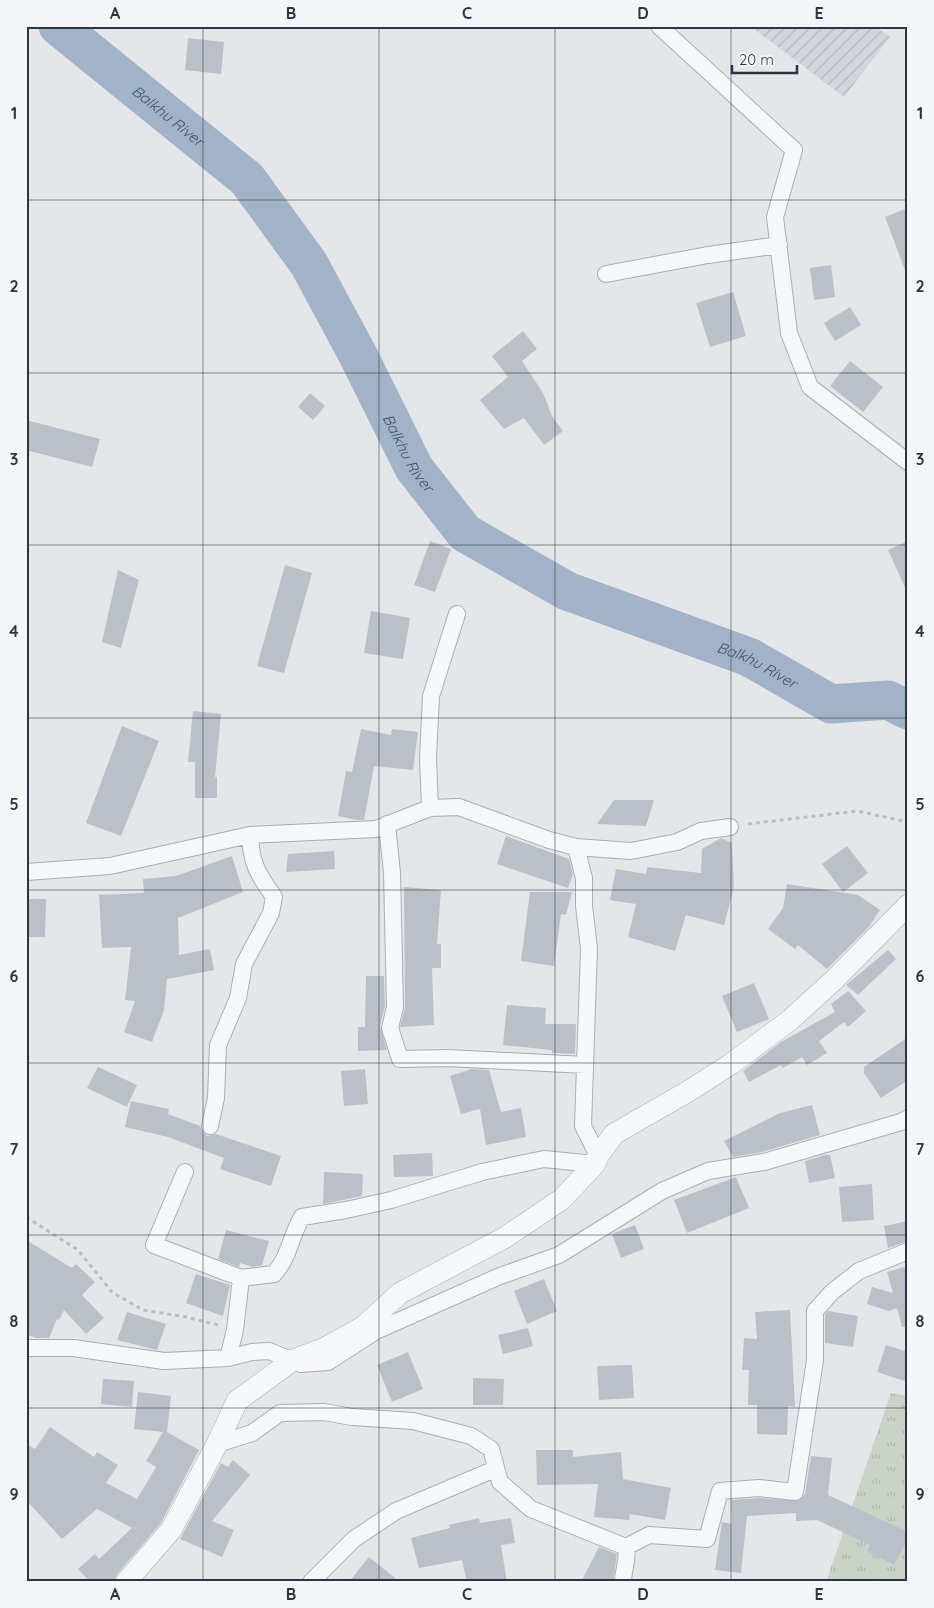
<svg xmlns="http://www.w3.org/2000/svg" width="934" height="1608" font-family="Quicksand,sans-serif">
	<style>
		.industrial { fill: url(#industrial-furrows) }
		.grass { fill: url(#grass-tufts) }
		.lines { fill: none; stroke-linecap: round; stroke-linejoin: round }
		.river { stroke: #a2b3c7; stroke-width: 39 }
		.building { fill: #bbbfc7 }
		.minor-casing { stroke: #a9adb4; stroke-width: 18 }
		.tertiary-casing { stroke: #a9adb4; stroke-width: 22 }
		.path { stroke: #babcc2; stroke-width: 3; stroke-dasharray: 4 4; stroke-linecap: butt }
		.minor { stroke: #f6f7f9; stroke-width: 16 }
		.tertiary { stroke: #f6f7f9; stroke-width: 21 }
		.grid { fill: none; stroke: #2d3441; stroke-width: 1; stroke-opacity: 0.55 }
		.labels { text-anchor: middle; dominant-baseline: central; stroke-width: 5; stroke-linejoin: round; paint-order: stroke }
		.water-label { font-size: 15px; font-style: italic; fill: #3b5172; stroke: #f3f5f8 }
		.neatline { fill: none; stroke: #2d3441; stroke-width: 2 }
		.grid-label { font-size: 16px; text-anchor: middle; font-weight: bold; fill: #2d3441 }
	</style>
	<defs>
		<pattern id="industrial-furrows" width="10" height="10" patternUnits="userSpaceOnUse" patternTransform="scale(1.25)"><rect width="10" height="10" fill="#d2d5dc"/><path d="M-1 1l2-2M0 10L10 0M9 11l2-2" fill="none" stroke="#b5b7be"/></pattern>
		<pattern id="grass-tufts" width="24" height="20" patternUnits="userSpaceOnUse" patternTransform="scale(1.25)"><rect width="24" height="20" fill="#c9d3c6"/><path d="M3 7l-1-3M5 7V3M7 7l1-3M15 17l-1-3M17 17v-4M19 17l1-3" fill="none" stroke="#adb6ab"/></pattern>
	</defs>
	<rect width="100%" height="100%" fill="#e4e6ea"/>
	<path class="industrial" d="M 750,26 L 875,26 L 890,37 L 844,97 Z"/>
	<path class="grass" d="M 891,1393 L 908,1396 L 908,1582 L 826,1582 Z"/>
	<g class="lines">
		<path class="river" id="s1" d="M 58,26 L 247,179 L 309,264 L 360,359 L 414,468 L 465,533 L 567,591 L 749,657 L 831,704 L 888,700 L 908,710"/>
	</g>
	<path class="building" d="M 188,38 L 224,42 L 221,74 L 185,70 Z
		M 908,208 L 908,272 L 906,273 L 885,217 Z
		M 831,265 L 835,297 L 814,300 L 810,268 Z
		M 733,292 L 746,336 L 710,347 L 696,303 Z
		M 850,307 L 861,325 L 835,341 L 824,323 Z
		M 523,331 L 537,349 L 522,361 L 543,393 L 552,416 L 563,431 L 544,445 L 524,418 L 504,429 L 480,400 L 508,377 L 492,356 Z
		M 850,361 L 883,387 L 863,412 L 830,386 Z
		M 310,393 L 325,406 L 313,420 L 298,407 Z
		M 26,420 L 100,439 L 92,467 L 26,450 Z
		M 430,541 L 451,549 L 435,592 L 414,585 Z
		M 908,541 L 908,594 L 888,550 Z
		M 285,565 L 312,573 L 284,673 L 257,666 Z
		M 118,570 L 139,580 L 121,648 L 102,642 Z
		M 371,611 L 410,618 L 403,659 L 364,653 Z
		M 193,711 L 221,714 L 215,777 L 217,777 L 217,798 L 195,798 L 195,762 L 188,762 Z
		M 122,726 L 159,741 L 121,836 L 86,823 Z
		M 361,729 L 391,735 L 392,729 L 418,732 L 413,770 L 374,766 L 364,820 L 357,820 L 338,816 L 346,771 L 352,772 Z
		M 614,800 L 654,800 L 646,826 L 597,824 Z
		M 506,836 L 569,859 L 573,874 L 568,888 L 497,864 Z
		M 721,838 L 732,843 L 734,887 L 724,925 L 686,915 L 675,951 L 628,937 L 636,904 L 610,900 L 616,869 L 646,874 L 647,867 L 701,873 L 702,849 Z
		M 847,846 L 868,873 L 843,892 L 822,864 Z
		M 334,851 L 335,869 L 286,872 L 288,854 Z
		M 232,856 L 243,892 L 178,918 L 179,955 L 210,949 L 214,970 L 167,979 L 164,1010 L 152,1042 L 124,1032 L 135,1001 L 125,1000 L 131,947 L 102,948 L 99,895 L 144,893 L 143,879 L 176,876 Z
		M 787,884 L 858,895 L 880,910 L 868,928 L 827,969 L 798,945 L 795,949 L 768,929 L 783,908 Z
		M 404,887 L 441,890 L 437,944 L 441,944 L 441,968 L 432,968 L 434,1025 L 400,1027 L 405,1007 Z
		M 530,892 L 572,892 L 566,915 L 561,914 L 554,966 L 521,961 Z
		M 26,899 L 46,899 L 45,937 L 26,937 Z
		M 888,950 L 896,959 L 858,995 L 846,985 Z
		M 366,976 L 384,976 L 385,1006 L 380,1026 L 387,1050 L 358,1051 L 358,1027 L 365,1027 Z
		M 754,983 L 769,1019 L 737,1032 L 722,996 Z
		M 848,991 L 866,1011 L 848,1027 L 844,1022 L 819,1041 L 827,1053 L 807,1065 L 802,1057 L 783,1068 L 781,1065 L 749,1082 L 743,1071 L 781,1042 L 835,1012 L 831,1004 Z
		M 507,1005 L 546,1008 L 545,1024 L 576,1024 L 575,1054 L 552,1053 L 552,1050 L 503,1045 Z
		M 908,1037 L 908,1080 L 881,1098 L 864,1073 L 864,1067 Z
		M 98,1067 L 137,1085 L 127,1107 L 87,1088 Z
		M 365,1069 L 368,1104 L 344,1106 L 341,1071 Z
		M 472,1069 L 489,1070 L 501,1112 L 521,1108 L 526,1137 L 486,1145 L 480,1109 L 461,1114 L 450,1076 Z
		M 131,1101 L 169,1109 L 168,1114 L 200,1126 L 203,1133 L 207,1136 L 216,1134 L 281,1156 L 271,1186 L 220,1169 L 224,1158 L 168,1137 L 125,1127 Z
		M 812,1105 L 820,1135 L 762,1152 L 733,1157 L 724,1141 L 780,1113 Z
		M 432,1153 L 433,1176 L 394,1177 L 393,1155 Z
		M 825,1155 L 830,1155 L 835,1178 L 809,1183 L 805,1161 Z
		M 324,1172 L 363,1174 L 362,1196 L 323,1204 Z
		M 736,1177 L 749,1208 L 687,1233 L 674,1200 Z
		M 872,1184 L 874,1220 L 842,1222 L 839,1187 Z
		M 908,1221 L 908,1241 L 888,1248 L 884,1226 Z
		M 635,1225 L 644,1249 L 621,1258 L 612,1234 Z
		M 226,1230 L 269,1241 L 262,1265 L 253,1267 L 240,1263 L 239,1267 L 218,1259 Z
		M 26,1240 L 72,1268 L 76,1264 L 95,1282 L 82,1295 L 104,1318 L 86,1334 L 64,1310 L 59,1320 L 57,1319 L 49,1338 L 36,1338 L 26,1334 Z
		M 904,1267 L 908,1278 L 908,1327 L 902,1327 L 897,1308 L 889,1311 L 867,1304 L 872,1287 L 893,1293 L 887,1272 Z
		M 196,1274 L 230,1285 L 223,1316 L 186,1303 Z
		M 544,1279 L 557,1311 L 527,1324 L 514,1291 Z
		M 790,1310 L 795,1407 L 788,1406 L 787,1435 L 757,1434 L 757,1405 L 748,1405 L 749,1370 L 742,1370 L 744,1338 L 757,1339 L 755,1312 Z
		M 828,1311 L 858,1316 L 853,1347 L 825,1343 L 825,1315 Z
		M 127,1312 L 166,1324 L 157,1350 L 117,1340 Z
		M 528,1328 L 533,1346 L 503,1354 L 498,1335 Z
		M 886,1345 L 908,1352 L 908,1382 L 877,1372 Z
		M 408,1352 L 423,1389 L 392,1402 L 377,1365 Z
		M 632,1365 L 634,1398 L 599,1400 L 597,1366 Z
		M 473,1378 L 504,1379 L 503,1405 L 473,1405 Z
		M 103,1379 L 134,1381 L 132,1407 L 101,1404 Z
		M 138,1392 L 171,1396 L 167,1432 L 199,1450 L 161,1523 L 117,1574 L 114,1581 L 90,1582 L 78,1569 L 95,1554 L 99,1559 L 132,1528 L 97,1509 L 62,1539 L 26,1500 L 26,1444 L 35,1449 L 50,1427 L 94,1457 L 97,1452 L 118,1465 L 106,1483 L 137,1499 L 156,1467 L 146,1461 L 163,1432 L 134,1429 Z
		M 536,1450 L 573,1450 L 573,1457 L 621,1452 L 623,1479 L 671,1488 L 665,1520 L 630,1514 L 629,1520 L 594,1517 L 598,1484 L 537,1485 Z
		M 811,1456 L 832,1458 L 828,1495 L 908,1532 L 908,1539 L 894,1565 L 867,1551 L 870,1545 L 817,1520 L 796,1521 L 796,1513 L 747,1516 L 741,1573 L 715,1570 L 722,1522 L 732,1524 L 731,1500 L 759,1498 L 799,1501 L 805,1494 Z
		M 233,1460 L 250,1475 L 212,1521 L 234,1530 L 222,1557 L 180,1539 L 221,1463 L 228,1467 Z
		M 479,1518 L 480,1523 L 511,1518 L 515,1543 L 501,1545 L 507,1582 L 467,1582 L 462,1560 L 419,1568 L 411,1538 L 450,1528 L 449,1525 Z
		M 599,1547 L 617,1554 L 613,1582 L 581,1582 Z
		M 369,1557 L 400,1582 L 349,1582 Z"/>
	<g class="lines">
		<g class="minor-casing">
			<path id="minor" d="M 659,26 L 794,150 L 775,217 L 789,333 L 810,387 L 908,462
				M 606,274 L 708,255 L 779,245
				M 430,808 L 428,758 L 431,696 L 457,614
				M 387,824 L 392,873 L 395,1007 L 390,1028 L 400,1059 L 448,1058 L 585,1065
				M 576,847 L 631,851 L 677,842 L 701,831 L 730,827
				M 26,872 L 110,866 L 250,835 L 376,829 L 430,808 L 459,807 L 549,840 L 576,847 L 584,878 L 584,906 L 589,948 L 583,1126 L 598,1156
				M 210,1126 L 216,1098 L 218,1045 L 238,998 L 244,964 L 271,913 L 274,897 C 258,874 251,864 250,835
				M 185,1172 L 154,1245 L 241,1278 L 274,1274 C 289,1258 291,1235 302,1217 L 346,1210 L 391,1200 L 482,1172 L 544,1159 L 595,1164
				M 26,1348 L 73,1348 L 164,1361 L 228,1358 L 252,1352 L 269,1351 L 301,1364 L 328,1362 L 376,1331 L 500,1276 L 559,1255 L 662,1191 L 708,1171 L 764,1162 L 901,1122 L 908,1118
				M 228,1358 L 235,1330 L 241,1278
				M 217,1444 L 252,1433 L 280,1413 L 324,1412 L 352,1417 L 413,1421 L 471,1436 L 491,1449 L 500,1482 L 531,1509 L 626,1547 L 649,1535 L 707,1539 L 720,1491 L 759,1488 L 795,1492 L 815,1360 L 815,1311 L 832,1292 L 859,1271 L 908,1251
				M 311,1582 L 354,1539 L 396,1511 L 495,1469
				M 623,1582 C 623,1569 629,1559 626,1547"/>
		</g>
		<g class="tertiary-casing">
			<path id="tertiary" d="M 126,1582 L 171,1530 L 217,1444 L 237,1401 L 293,1360 L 325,1348 L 363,1327 L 400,1293 L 504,1238 L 562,1199 L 595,1164 L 598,1156 L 614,1134 L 687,1092 L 731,1064 L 790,1020 L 835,979 L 908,905"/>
		</g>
		<path class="path" d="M 748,824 L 857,811 L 908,822
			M 26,1217 L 78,1250 L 112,1292 L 143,1310 L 186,1317 L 218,1325"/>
		<use href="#minor" class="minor"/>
		<use href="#tertiary" class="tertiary"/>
	</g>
	<path class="grid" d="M 203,26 L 203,1582M 379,26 L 379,1582M 555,26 L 555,1582M 731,26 L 731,1582M 26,200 L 908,200M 26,373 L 908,373M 26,545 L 908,545M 26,718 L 908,718M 26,890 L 908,890M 26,1063 L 908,1063M 26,1235 L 908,1235M 26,1408 L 908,1408"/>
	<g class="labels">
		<g class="water-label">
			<text stroke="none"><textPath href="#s1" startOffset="142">Balkhu River</textPath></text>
			<text stroke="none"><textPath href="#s1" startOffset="562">Balkhu River</textPath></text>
			<text stroke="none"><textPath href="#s1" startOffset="982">Balkhu River</textPath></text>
		</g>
	</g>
	<rect width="934" height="1608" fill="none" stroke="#f3f5f8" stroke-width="55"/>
	<path d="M732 65v8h65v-8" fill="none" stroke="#2d3441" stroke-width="2.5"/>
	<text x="739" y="65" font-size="15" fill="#2d3441" stroke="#f3f5f8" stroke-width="4" paint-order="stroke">20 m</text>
	<rect x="28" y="28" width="878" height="1552" class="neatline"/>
	<g class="grid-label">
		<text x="115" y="19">A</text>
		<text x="291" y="19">B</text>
		<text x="467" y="19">C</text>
		<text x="643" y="19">D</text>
		<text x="819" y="19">E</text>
		<text x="14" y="119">1</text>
		<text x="920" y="119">1</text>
		<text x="14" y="292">2</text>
		<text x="920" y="292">2</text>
		<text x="14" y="465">3</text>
		<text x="920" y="465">3</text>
		<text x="14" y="637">4</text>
		<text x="920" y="637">4</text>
		<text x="14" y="810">5</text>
		<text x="920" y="810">5</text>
		<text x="14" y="982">6</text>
		<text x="920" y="982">6</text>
		<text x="14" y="1155">7</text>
		<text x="920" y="1155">7</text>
		<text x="14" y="1327">8</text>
		<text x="920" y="1327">8</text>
		<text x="14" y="1500">9</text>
		<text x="920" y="1500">9</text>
		<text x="115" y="1600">A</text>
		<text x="291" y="1600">B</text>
		<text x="467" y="1600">C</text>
		<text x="643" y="1600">D</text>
		<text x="819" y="1600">E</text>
	</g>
</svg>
